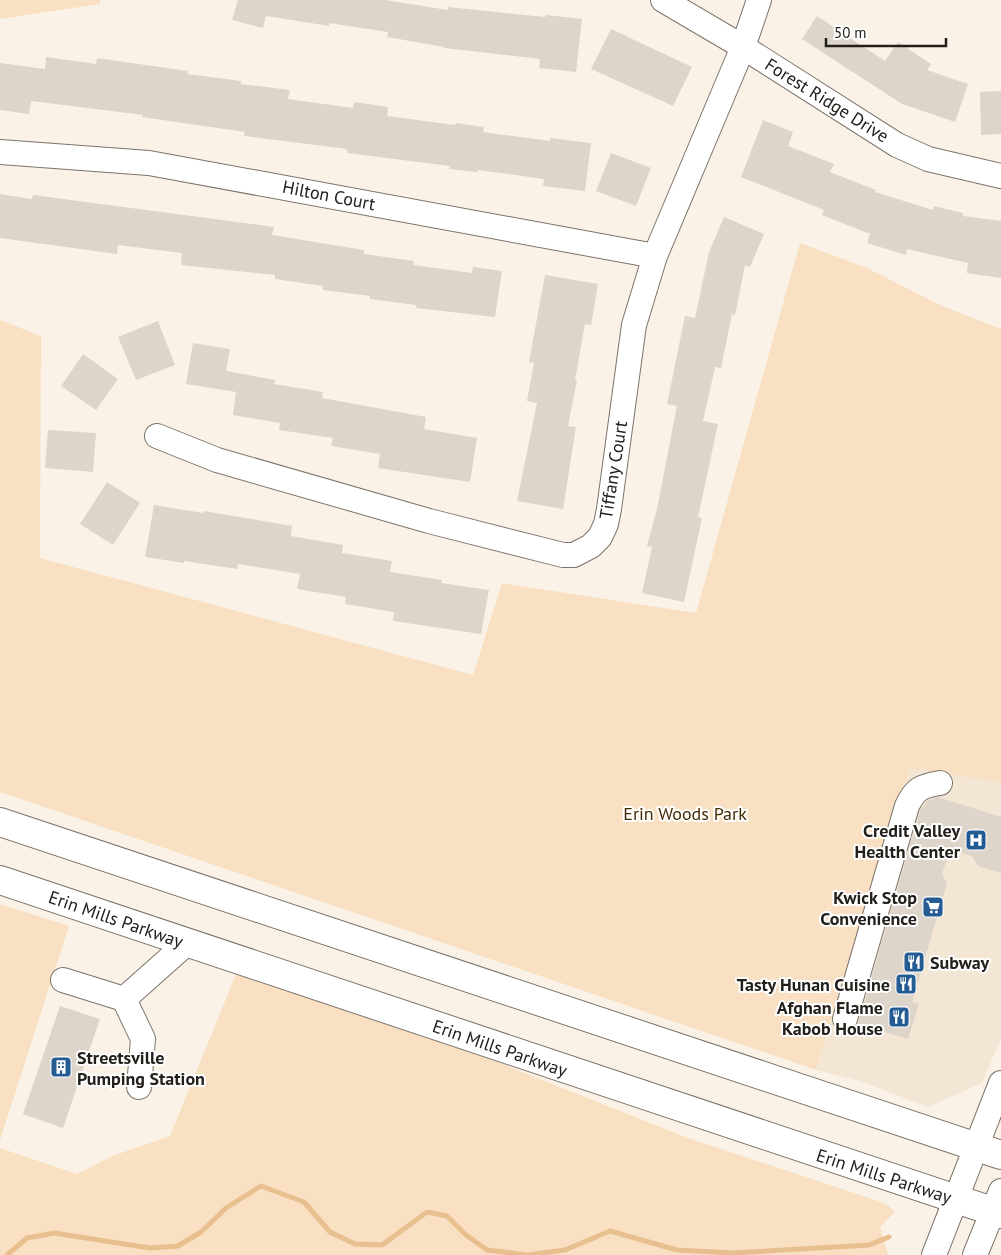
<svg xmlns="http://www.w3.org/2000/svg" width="1001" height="1255" font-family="'PT Sans',sans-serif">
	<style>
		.built { fill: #f4e6d5 }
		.green { fill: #f9e0c2 }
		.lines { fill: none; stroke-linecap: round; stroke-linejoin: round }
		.stream { stroke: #e8bf8e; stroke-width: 5 }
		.building { fill: #ddd4ca }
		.minor-casing { stroke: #7c746a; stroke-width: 26 }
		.major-casing { stroke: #7c746a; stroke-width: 30 }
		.minor { stroke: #fff; stroke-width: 24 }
		.major { stroke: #fff; stroke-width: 28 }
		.labels { text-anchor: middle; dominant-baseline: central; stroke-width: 4; stroke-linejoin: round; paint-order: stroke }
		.street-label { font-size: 18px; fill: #23201c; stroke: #fff }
		.park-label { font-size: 18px; fill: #432900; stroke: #fff }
		.poi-label { font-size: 18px; font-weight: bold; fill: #23201c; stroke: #fff; text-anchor: end }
	</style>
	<rect width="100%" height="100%" fill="#fbf2e7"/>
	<path class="built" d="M 910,767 L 1001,782 L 1001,1039 L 982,1083 L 928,1107 L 859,1081 L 816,1070 Z"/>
	<path class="green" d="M 0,0 L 100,0 L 100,4 L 0,19 Z
		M 800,243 L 867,268 L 942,306 L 1001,329 L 1001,782 L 910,768 L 816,1070 L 0,792 L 0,320 L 41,336 L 40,558 L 473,675 L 502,583 L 696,613 Z
		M 0,904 L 69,926 L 0,1140 Z
		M 236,974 L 480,1055 L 688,1138 L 881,1202 L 889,1206 L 895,1212 L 880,1227 L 888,1255 L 0,1255 L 0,1148 L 77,1174 L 112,1156 L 170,1136 Z"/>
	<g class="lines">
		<path class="stream" d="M 7,1255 L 27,1238 L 54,1233 L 150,1248 L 178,1246 L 201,1232 L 226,1208 L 261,1186 L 304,1202 L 330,1232 L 355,1244 L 382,1245 L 427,1212 L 447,1216 L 466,1235 L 487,1250 L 528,1255 L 565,1250 L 610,1231 L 677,1250 L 733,1253 L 869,1245 L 889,1237"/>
	</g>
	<path class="building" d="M 238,0 L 385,0 L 448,10 L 448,7 L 545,17 L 546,15 L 582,19 L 576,72 L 539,68 L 540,59 L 444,48 L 444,47 L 387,37 L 388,32 L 329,23 L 329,26 L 266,16 L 263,28 L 232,20 Z
		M 817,16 L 885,61 L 898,42 L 931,64 L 927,70 L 968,84 L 955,122 L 902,104 L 802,39 Z
		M 611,29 L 692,67 L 673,106 L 591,69 Z
		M 46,57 L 96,64 L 97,58 L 188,71 L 187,74 L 241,81 L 241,84 L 290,90 L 288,99 L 353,108 L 354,102 L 388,107 L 387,116 L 455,125 L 456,123 L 484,127 L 483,132 L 550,141 L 550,138 L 591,143 L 585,191 L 543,186 L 544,179 L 478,170 L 478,172 L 449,169 L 450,166 L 347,153 L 347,149 L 244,136 L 245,132 L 142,117 L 143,115 L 31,101 L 29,114 L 0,110 L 0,63 L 45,69 Z
		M 1001,91 L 1001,134 L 981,135 L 980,92 Z
		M 763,120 L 793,132 L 788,146 L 834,164 L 830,172 L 876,190 L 875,192 L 933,210 L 934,206 L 963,213 L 963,216 L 1001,221 L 1001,278 L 967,273 L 968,263 L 907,249 L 906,255 L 867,243 L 870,234 L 822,215 L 824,210 L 741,177 Z
		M 611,153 L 651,168 L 636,206 L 596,191 Z
		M 0,194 L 32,199 L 33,195 L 274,227 L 272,235 L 364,250 L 364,254 L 414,261 L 413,265 L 472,273 L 473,267 L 502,271 L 495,317 L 416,308 L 416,305 L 370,299 L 370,296 L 323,290 L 323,286 L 275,279 L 275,275 L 181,265 L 182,253 L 118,245 L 117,254 L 0,238 Z
		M 724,217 L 764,234 L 750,267 L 745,265 L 735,315 L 732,314 L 721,368 L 715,367 L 703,421 L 718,424 L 698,517 L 702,518 L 684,602 L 642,593 L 652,547 L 647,546 L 657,509 L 677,406 L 667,404 L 685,316 L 695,318 L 709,252 Z
		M 545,275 L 598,284 L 591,325 L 585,324 L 575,380 L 577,380 L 568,426 L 576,427 L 563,509 L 517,501 L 537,403 L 527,401 L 534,363 L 529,362 Z
		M 158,321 L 175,365 L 136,380 L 118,337 Z
		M 193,343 L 230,349 L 226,371 L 275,380 L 274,384 L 323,392 L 322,398 L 426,417 L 424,429 L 477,438 L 470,482 L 378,468 L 380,454 L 331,446 L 333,438 L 279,430 L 280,423 L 233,415 L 236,392 L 186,384 Z
		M 83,354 L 118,379 L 96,410 L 61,386 Z
		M 48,430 L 96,433 L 93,472 L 45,468 Z
		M 107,482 L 140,503 L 113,545 L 80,524 Z
		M 154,505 L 203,513 L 204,511 L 292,526 L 291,536 L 343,545 L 342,553 L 392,561 L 390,572 L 442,580 L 441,583 L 489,590 L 481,634 L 393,621 L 394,612 L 345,604 L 346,597 L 297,589 L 300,574 L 238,564 L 237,569 L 184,561 L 184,563 L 145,557 Z
		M 938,797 L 1001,817 L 1001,873 L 978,866 L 972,856 L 957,852 L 948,856 L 942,874 L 947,883 L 912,1002 L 919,1004 L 908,1039 L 858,1024 L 920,811 L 927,801 Z
		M 60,1006 L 100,1019 L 63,1128 L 23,1114 Z"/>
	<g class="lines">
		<g class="minor-casing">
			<path id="minor" d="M 663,0 L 743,47 L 897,145 L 928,159 L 1001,176
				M 0,152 L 149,163 L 655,256
				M 157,436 L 217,460 L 429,521 L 563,555 L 574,555 L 591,546 L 600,537 L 606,524 L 609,509 L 634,325 L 655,256 L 743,47 L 759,0
				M 63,980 L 124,999 L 187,943
				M 124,999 L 143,1039 L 139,1087
				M 845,1019 L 907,806 C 915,789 921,786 940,783
				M 934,1255 L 1001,1083
				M 975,1255 L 1001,1191"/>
		</g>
		<g class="major-casing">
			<path id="major" d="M 0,822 L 1001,1155
				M 0,880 L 1001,1214"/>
		</g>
		<use href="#minor" class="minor"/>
		<use href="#major" class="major"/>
	</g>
	<defs>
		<g id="hospital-square" transform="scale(1.125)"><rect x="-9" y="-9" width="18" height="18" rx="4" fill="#255b93" stroke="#fff"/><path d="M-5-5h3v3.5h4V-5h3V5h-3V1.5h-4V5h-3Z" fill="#fff"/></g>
		<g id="supermarket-square" transform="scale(1.125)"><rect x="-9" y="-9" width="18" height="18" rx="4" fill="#255b93" stroke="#fff"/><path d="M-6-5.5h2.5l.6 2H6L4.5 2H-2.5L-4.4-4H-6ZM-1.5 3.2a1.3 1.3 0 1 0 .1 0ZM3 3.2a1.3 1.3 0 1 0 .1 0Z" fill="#fff"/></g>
		<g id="restaurant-square" transform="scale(1.125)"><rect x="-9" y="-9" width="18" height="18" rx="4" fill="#255b93" stroke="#fff"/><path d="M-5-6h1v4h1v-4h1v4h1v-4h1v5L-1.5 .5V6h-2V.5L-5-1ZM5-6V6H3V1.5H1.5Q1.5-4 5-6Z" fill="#fff"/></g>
		<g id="building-square" transform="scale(1.125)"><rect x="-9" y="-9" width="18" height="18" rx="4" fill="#255b93" stroke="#fff"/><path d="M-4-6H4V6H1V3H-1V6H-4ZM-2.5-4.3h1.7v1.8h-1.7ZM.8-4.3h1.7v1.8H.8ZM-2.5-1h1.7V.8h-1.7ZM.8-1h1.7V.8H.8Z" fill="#fff"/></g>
	</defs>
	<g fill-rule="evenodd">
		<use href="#hospital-square" x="976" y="840"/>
		<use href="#supermarket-square" x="933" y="907"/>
		<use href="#restaurant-square" x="914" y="962"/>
		<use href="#restaurant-square" x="906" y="984"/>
		<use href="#restaurant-square" x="899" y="1017"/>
		<use href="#building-square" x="61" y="1067"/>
	</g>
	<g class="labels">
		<g class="street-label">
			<text transform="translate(827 100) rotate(32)">Forest Ridge Drive</text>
			<text transform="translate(329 195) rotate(11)">Hilton Court</text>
			<text transform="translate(613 470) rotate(-81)">Tiffany Court</text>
			<text transform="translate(116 919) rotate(19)">Erin Mills Parkway</text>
			<text transform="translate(500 1048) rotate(19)">Erin Mills Parkway</text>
			<text transform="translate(884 1176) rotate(18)">Erin Mills Parkway</text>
		</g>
		<g class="park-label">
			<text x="685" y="813">Erin Woods Park</text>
		</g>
		<g class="poi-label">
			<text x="960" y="830">Credit Valley<tspan x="960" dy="21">Health Center</tspan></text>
			<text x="917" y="897">Kwick Stop<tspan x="917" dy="21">Convenience</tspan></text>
			<text x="930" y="962" text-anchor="start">Subway</text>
			<text x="890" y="984">Tasty Hunan Cuisine</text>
			<text x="883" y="1007">Afghan Flame<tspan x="883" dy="21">Kabob House</tspan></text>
			<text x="77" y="1057" text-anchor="start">Streetsville<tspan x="77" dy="21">Pumping Station</tspan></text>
		</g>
	</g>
	<path d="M826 38v8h120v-8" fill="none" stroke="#23201c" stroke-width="2.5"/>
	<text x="834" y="38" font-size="15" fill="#23201c" stroke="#ffffff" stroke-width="4" paint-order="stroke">50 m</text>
</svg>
